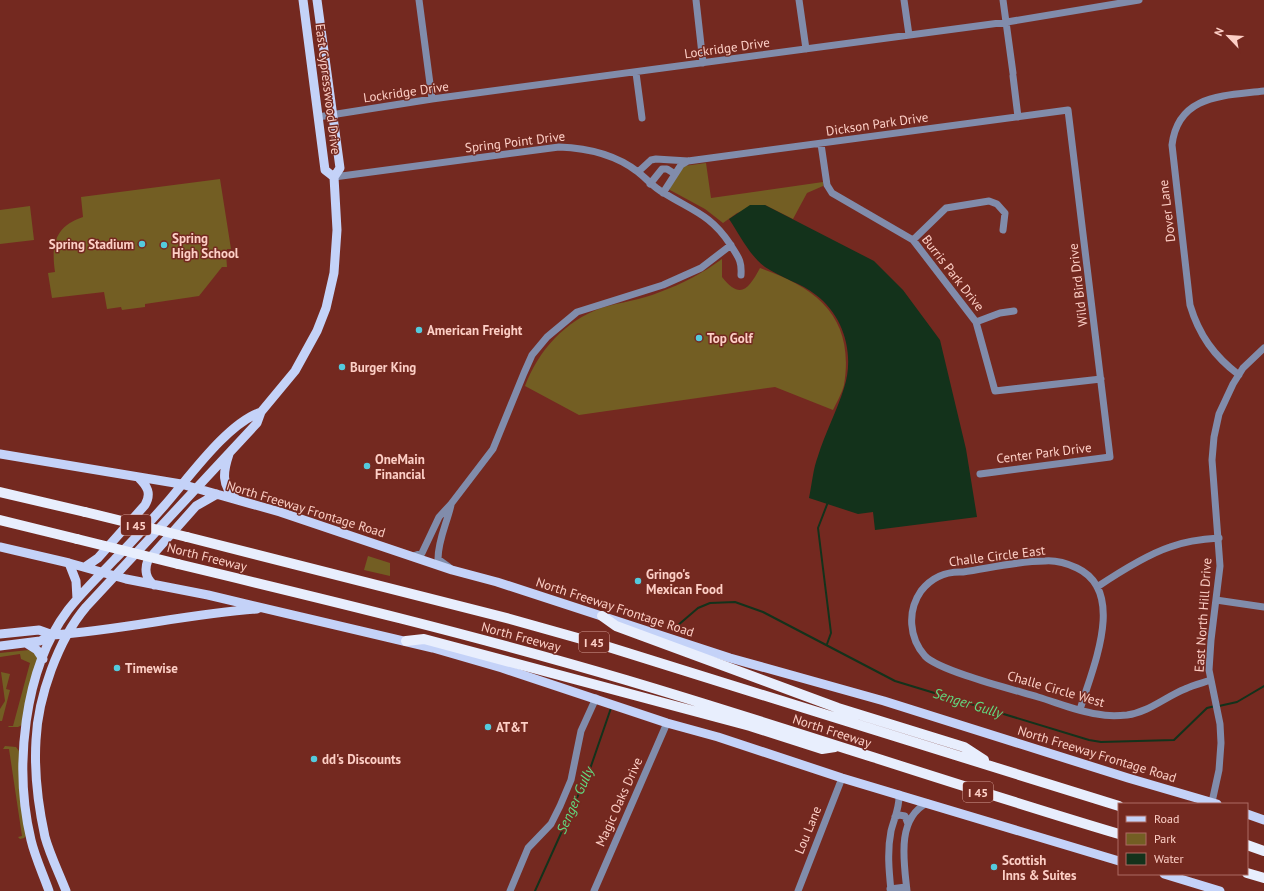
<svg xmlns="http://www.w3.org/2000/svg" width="1264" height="891" font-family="'PT Sans',sans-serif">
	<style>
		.green { fill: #735e23 }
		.water { fill: #13321b }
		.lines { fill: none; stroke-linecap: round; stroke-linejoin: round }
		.stream { stroke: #13321b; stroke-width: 2 }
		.minor { stroke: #818cab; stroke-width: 7 }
		.major { stroke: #c4d2f8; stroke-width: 9 }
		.highway { stroke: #e8eefd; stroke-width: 10 }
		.highway-bridge { stroke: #e8eefd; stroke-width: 10 }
		.poi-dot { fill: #54cadd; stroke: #742920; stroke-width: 1.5 }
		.labels { text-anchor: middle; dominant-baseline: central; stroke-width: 3; stroke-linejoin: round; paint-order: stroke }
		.shield { fill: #742920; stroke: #d49d94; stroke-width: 1 }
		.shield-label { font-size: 12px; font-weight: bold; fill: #fdcfc6 }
		.street-label { font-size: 13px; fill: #fdcfc6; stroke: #742920 }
		.poi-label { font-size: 13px; font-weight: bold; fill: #fdcfc6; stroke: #742920; text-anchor: start }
		.water-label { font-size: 14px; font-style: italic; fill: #61dd82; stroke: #742920 }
	</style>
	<rect width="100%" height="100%" fill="#742920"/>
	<path class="green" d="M 706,163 L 711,198 L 823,182 L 823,186 L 807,193 L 793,219 L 765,205 L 737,213 L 723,223 L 705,209 L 670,190 L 670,186 L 684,166 Z
		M 220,179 L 231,249 L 227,249 L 226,253 L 227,267 L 222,267 L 199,296 L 145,304 L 145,307 L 122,310 L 121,307 L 107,309 L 104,292 L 52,298 L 48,273 L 55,272 C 51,245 55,226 83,217 L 81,197 Z
		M 30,206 L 34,240 L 0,244 L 0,210 Z
		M 722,259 L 722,277 C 741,301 749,288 760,268 C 818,288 855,318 844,385 C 842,393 837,402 833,410 L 775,387 L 579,415 L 525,386 C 538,351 565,321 601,308 C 621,302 641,300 660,292 C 682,284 703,273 722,259 Z
		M 368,556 L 390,563 L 390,576 L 364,570 Z
		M 29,650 L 38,656 L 22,725 L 18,727 L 9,727 L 8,726 L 13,726 L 30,663 L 21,659 L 20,654 L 0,657 L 0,653 Z
		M 1,672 L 10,674 L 6,689 L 10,690 L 2,721 L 0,721 L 0,709 L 5,701 Z
		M 5,746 L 16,747 L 19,751 L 20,795 L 27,835 L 24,838 L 20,839 L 18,837 L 22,836 L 9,749 L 3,749 Z"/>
	<path class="water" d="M 750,205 L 765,205 L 874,261 L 903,290 L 940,340 L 966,449 L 977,517 L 875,530 L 873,512 L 858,514 L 809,498 C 812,484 813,469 818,456 C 825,433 837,411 844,388 C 855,355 844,316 816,295 C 801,283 781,278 765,267 C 749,255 740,235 729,219 Z"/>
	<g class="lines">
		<path class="stream" d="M 677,626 L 698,608 L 710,603 L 735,602 L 763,612 L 895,681 L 1089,740 L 1101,742 L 1174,740 L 1207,708 L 1215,706
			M 827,644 L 831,633 L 818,528 L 828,502
			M 1219,706 L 1237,702 L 1264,686
			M 535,891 L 590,769 L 611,708"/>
		<path class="minor" d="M 419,0 L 432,99
			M 696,0 L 703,63
			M 799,0 L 806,49
			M 904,0 L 909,35
			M 1003,0 L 1013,73
			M 636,73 L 642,118
			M 1013,76 L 1018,117
			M 318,117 L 432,99 L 1007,22 L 1139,0
			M 821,144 L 827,185 L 832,193 L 913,240 L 976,322 L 995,391 L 1101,379
			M 638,172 L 651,160 L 656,159 L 688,161 L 1068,110 L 1110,457 L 980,474
			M 334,177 L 559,147 C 587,148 615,154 638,172 C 647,179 654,188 664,193 C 693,211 711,215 730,244 C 738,257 742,260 741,275
			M 650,184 L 662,169 L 667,169 L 675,174
			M 663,193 L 681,165 L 688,161
			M 913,240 L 946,208 L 989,201 L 997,204 L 1005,213 L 1003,230
			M 976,322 L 1000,313 L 1014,311
			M 1239,375 C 1214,356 1199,335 1190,305 L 1172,145 C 1178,94 1224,96 1264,91
			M 413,556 L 422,553 L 439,517 L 451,504 L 493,449 L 524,373 L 532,355 L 547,337 L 577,312 L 663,285 L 701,268 L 731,245
			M 449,567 L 438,559 C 438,540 447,523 451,505
			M 1097,587 C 1118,573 1146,555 1170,547 C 1186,541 1202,539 1219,538
			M 1216,600 L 1264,607
			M 1080,710 C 1091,671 1128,592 1077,568 C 1066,563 1057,560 1045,561 C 1018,561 990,568 963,572 C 946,571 931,578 921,591 C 907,611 909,638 925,656 C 939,671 1015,690 1038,697 C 1058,703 1077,711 1097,714 C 1106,716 1117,716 1127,715 C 1149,712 1165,697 1185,689 C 1193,685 1202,683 1211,680
			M 1212,802 L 1219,770 L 1221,743 L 1220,724 L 1209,670 L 1211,640 L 1220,566 L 1212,460 L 1214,437 L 1219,414 L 1233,384 L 1243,368 L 1264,348
			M 895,817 L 899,815 L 905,816 L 908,824
			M 890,889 L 906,887
			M 510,891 L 528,848 L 551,824 L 560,806 L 571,780 L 581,731 L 596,698
			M 594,891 L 667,723
			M 798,891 L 842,778
			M 891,891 C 889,871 887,851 891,831 C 894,819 900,807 899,794
			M 907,891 C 904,862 896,819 927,803"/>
		<path class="major" d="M 303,0 L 325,170 L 334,177
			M 0,454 L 181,484 L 280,512 L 452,570 L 497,582 L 730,658 L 884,701 L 1128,778 L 1217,804
			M 229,454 C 223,472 221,485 236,499
			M 0,547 L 69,563 L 126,579 L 208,595 L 433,648 L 502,668 L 667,723 L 718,737 L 842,778 L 1119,861
			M 69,563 L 76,581 L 77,599
			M 85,567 L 98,558 L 145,505 C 152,493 147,486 138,477
			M 154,585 C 146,579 144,570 148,560 L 196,506 L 217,494
			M 0,634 L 39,630 L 53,635
			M 26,643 L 37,650 L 43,659
			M 0,646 L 40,641 L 53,635 C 122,630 188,614 257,609
			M 1247,814 L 1264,820
			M 1164,874 L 1220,891
			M 49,891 C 43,874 35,857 31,840 C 14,769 23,670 68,610 C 82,592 99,576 115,559 C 132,542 148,524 164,506 C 188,479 227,423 261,412
			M 66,891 C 59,873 50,855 45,837 C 38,805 34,772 36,740 C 38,697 58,640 86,607 L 257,423 L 261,412 L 295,371 L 317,331 L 326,308 L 334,273 L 337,230 L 334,177 L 340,168 L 317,0"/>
		<path class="highway" d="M 0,492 L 85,512
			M 0,520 L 77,539
			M 187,537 L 510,619 L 599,644 L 1119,806
			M 178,564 C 328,600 478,636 626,680 C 791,729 954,785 1119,834
			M 602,616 L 616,626 L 838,708 L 964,747 L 984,760
			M 406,641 L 424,639 L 750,726 L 822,749 L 835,747
			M 1247,845 L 1264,851
			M 1247,873 L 1264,878"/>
		<path class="highway-bridge" d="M 85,512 L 187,537
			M 77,539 L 178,564"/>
	</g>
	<g class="poi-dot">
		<circle cx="142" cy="244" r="4"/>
		<circle cx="164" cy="245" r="4"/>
		<circle cx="419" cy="330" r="4"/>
		<circle cx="699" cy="338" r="4"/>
		<circle cx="342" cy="367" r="4"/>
		<circle cx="367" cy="466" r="4"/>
		<circle cx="638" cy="581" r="4"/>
		<circle cx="117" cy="668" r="4"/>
		<circle cx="488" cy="727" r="4"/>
		<circle cx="314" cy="759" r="4"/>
		<circle cx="994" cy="867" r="4"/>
	</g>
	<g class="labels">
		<g class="shield">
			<rect x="121" y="515" width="30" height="20" rx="3"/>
			<rect x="579" y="632" width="30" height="20" rx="3"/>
			<rect x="963" y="782" width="30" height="20" rx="3"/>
		</g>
		<g class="shield-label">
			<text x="136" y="525">I 45</text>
			<text x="594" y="642">I 45</text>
			<text x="978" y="792">I 45</text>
		</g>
		<g class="street-label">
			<text transform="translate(727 48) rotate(-8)">Lockridge Drive</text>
			<text transform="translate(328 89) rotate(83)">East Cypresswood Drive</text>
			<text transform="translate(406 92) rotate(-8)">Lockridge Drive</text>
			<text transform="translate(877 124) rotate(-8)">Dickson Park Drive</text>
			<text transform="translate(515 142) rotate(-7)">Spring Point Drive</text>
			<text transform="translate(1167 211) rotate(-97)">Dover Lane</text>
			<text transform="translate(953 273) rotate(52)">Burris Park Drive</text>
			<text transform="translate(1078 285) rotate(-97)">Wild Bird Drive</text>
			<text transform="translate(1044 453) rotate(-7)">Center Park Drive</text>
			<text transform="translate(306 509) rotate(17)">North Freeway Frontage Road</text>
			<text transform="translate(997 556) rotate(-7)">Challe Circle East</text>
			<text transform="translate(207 557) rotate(14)">North Freeway</text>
			<text transform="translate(615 607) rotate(18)">North Freeway Frontage Road</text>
			<text transform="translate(1203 615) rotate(-86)">East North Hill Drive</text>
			<text transform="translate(521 637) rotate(15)">North Freeway</text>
			<text transform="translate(1056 689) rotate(16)">Challe Circle West</text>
			<text transform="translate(832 731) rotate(18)">North Freeway</text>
			<text transform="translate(1097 754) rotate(17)">North Freeway Frontage Road</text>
			<text transform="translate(619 802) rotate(-66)">Magic Oaks Drive</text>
			<text transform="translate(808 830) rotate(-68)">Lou Lane</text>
		</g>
		<g class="poi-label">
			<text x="172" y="238">Spring<tspan x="172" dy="15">High School</tspan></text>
			<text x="134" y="244" text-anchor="end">Spring Stadium</text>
			<text x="427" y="330">American Freight</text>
			<text x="707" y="338">Top Golf</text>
			<text x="350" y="367">Burger King</text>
			<text x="375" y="459">OneMain<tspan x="375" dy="15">Financial</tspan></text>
			<text x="646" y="574">Gringo's<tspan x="646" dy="15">Mexican Food</tspan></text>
			<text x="125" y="668">Timewise</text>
			<text x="496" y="727">AT&amp;T</text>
			<text x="322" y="759">dd's Discounts</text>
			<text x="1002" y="860">Scottish<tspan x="1002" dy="15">Inns &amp; Suites</tspan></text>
		</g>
		<g class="water-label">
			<text transform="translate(968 703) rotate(17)">Senger Gully</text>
			<text transform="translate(575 800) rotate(-66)">Senger Gully</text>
		</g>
	</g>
	<rect x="1118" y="803" width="130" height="72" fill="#742920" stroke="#ab6b62"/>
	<rect x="1126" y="816" width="20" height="6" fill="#c4d2f8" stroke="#ab6b62"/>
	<text x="1154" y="823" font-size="12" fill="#fdcfc6">Road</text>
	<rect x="1126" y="833" width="20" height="12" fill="#735e23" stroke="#ab6b62"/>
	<text x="1154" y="843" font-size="12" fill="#fdcfc6">Park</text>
	<rect x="1126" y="853" width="20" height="12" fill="#13321b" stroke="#ab6b62"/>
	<text x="1154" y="863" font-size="12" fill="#fdcfc6">Water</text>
	<g transform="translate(1228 36) rotate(295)" stroke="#742920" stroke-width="3" paint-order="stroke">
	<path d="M0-3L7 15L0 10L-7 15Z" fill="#fdcfc6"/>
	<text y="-6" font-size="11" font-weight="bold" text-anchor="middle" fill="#fdcfc6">N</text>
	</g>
</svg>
